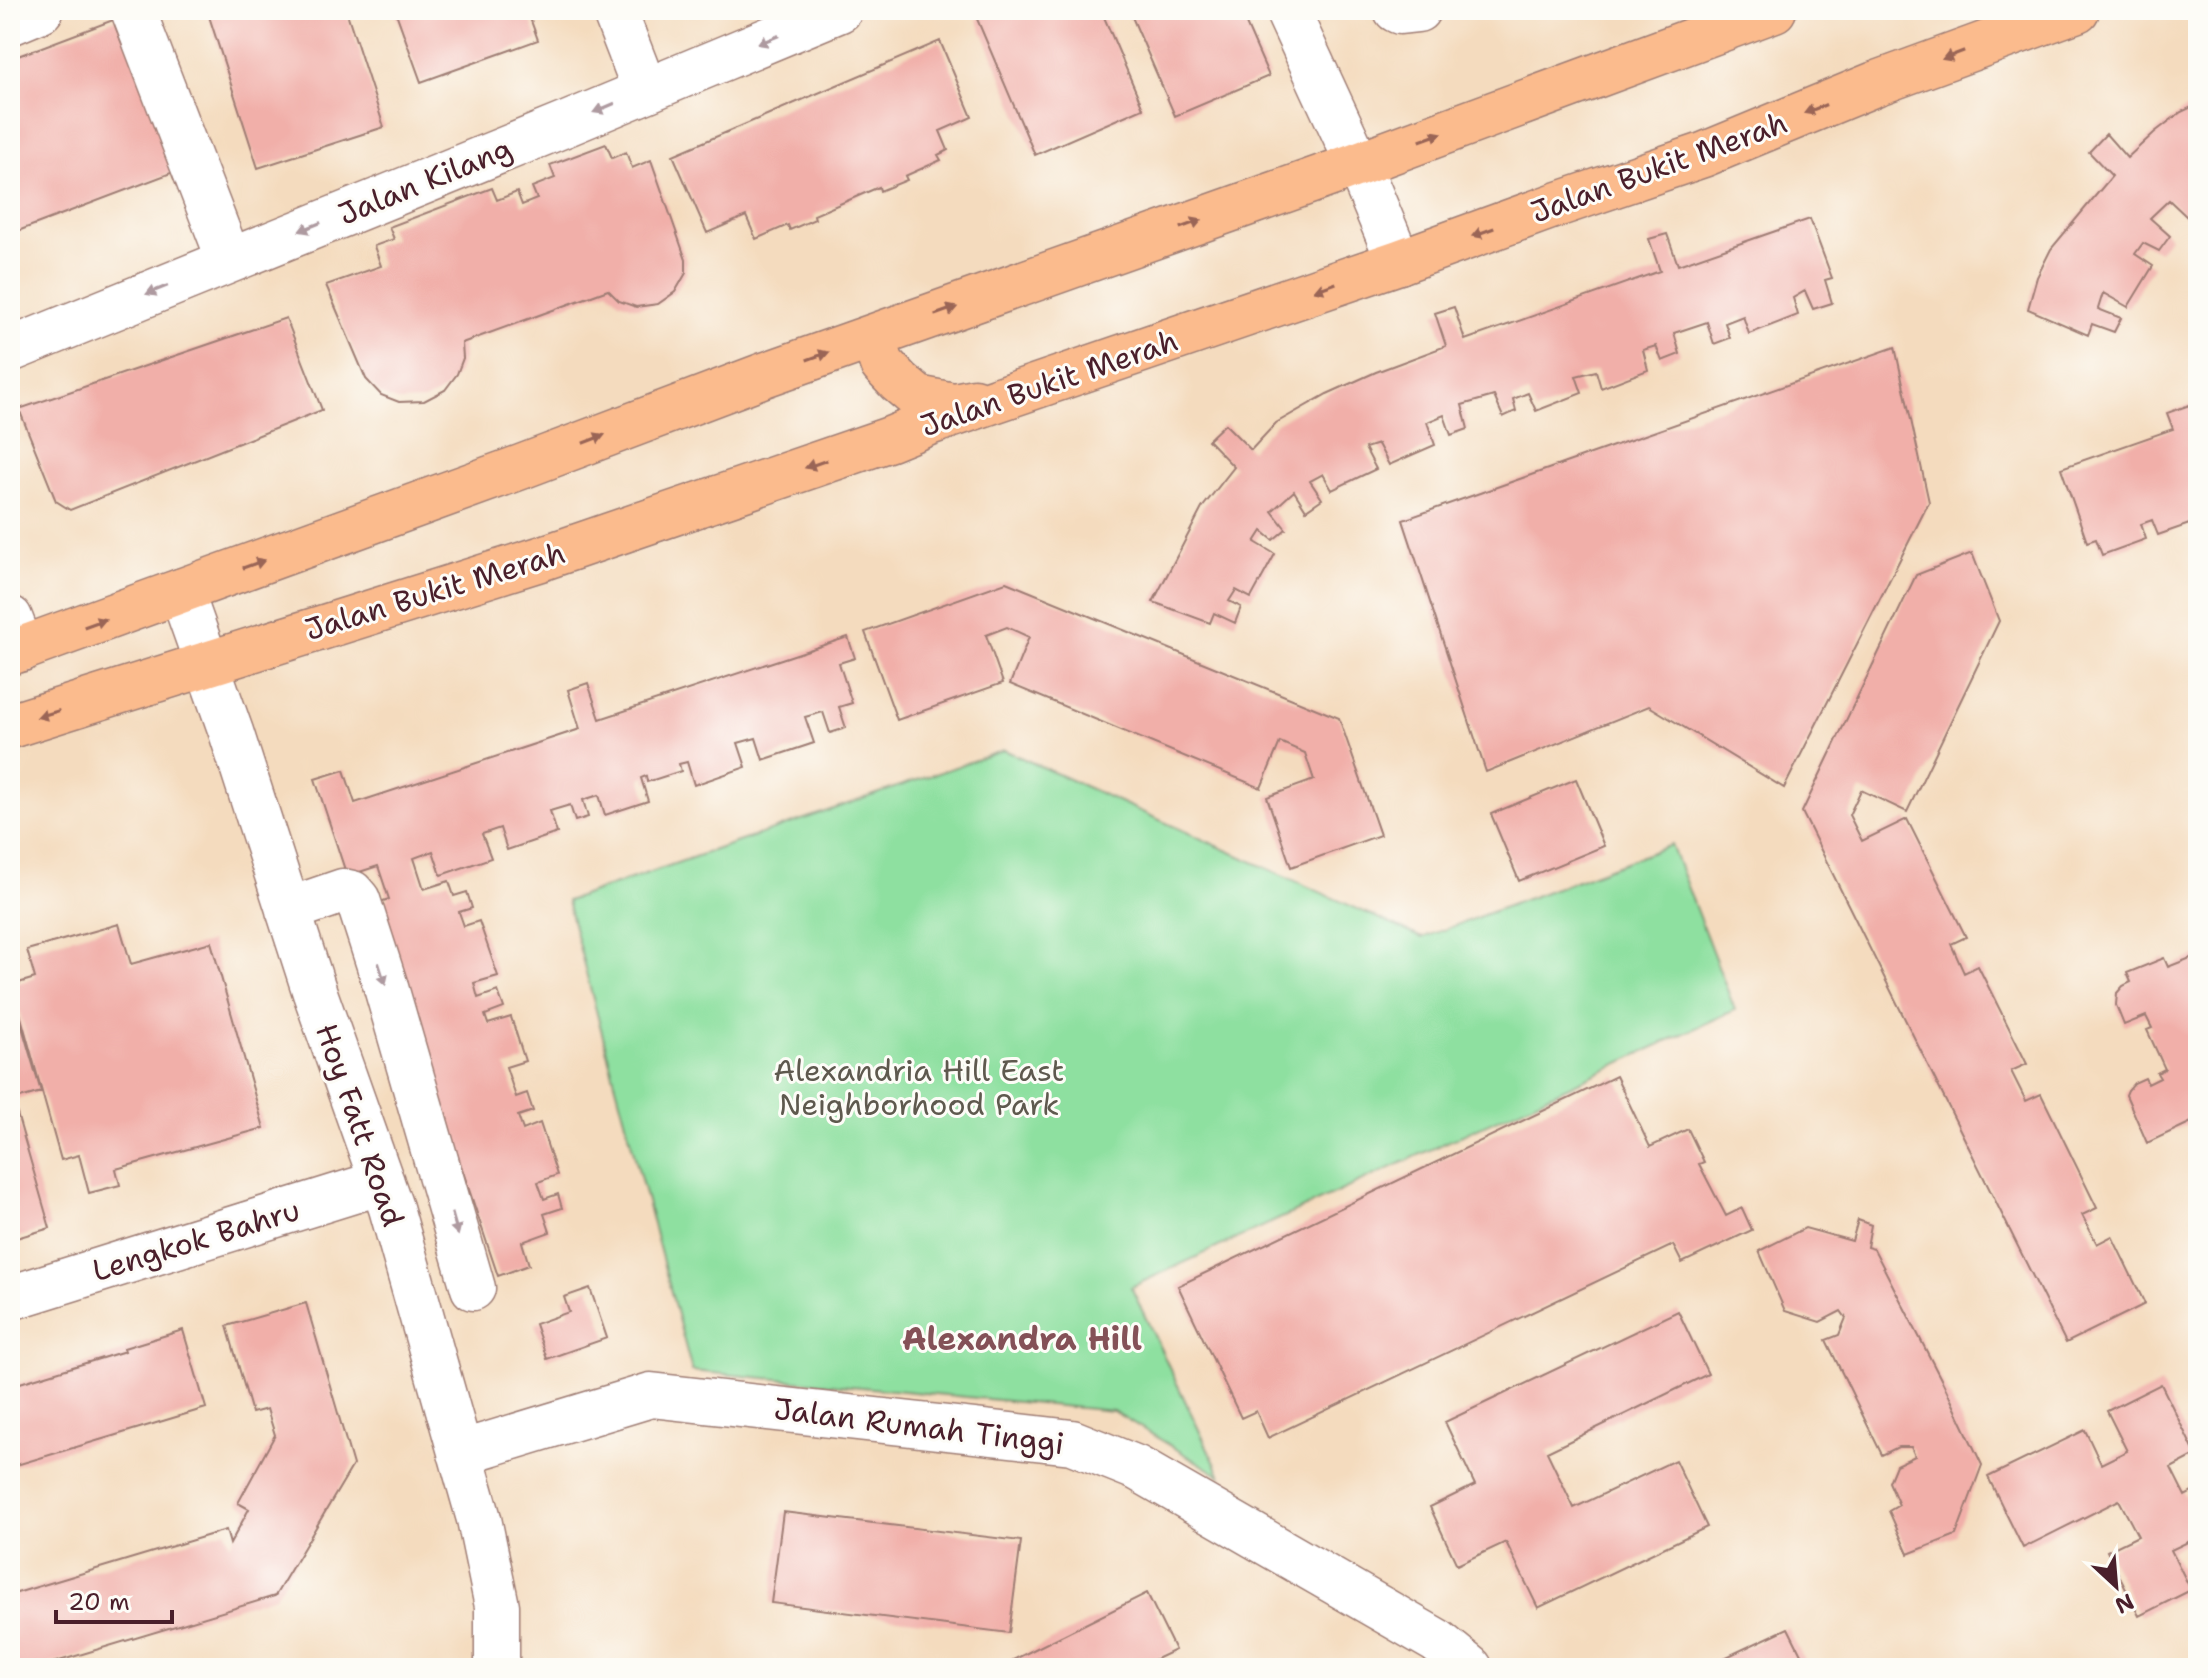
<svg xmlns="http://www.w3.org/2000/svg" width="2208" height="1678" font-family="'Shantell Sans',sans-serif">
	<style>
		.green { fill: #8ee0a0; stroke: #6c8066; stroke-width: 2 }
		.building { fill: #f1afa9 }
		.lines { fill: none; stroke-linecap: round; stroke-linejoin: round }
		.minor-casing { stroke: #9f7d74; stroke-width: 47 }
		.major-casing { stroke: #9f7d74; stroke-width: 47 }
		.minor { stroke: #fff; stroke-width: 44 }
		.major { stroke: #fbbb8d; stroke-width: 44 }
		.oneway { fill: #ae9aa0 }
		.oneway2 { fill: #9a6557 }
		.labels { text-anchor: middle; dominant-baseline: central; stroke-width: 6; stroke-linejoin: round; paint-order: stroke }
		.street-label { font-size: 30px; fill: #4a1f2b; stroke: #fdfcf7 }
		.park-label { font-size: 30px; fill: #5e594e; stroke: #fdfcf7 }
		.neighbourhood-label { font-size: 32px; font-weight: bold; fill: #845157; stroke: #fdfcf7 }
	</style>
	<rect width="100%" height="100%" fill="#fdfcf7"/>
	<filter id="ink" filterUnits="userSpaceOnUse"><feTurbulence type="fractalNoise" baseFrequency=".0125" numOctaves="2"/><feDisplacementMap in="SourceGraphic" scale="16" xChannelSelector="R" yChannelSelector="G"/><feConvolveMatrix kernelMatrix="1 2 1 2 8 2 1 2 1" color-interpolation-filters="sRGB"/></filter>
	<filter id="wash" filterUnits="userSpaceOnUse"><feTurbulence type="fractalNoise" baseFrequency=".006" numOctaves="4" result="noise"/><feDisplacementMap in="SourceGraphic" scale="32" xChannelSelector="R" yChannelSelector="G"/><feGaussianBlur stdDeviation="1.8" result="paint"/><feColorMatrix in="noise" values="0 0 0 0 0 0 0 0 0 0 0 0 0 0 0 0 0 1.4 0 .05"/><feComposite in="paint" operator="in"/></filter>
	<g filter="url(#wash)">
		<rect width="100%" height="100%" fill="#f4dbbe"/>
		<path class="green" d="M 1004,750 L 1422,938 L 1671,845 L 1735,1010 L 1131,1287 L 1221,1476 L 1113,1411 L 692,1371 L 567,901 Z"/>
		<g id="blocks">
			<path class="building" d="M 207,10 L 346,10 L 384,127 L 258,168 Z
				M 395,10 L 527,10 L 538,40 L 421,82 Z
				M 998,10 L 1101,10 L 1143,108 L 1035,155 L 977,19 Z
				M 1129,10 L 1240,10 L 1269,76 L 1175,116 Z
				M 121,17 L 179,170 L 10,234 L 10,59 Z
				M 940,41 L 972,117 L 940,131 L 948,150 L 938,155 L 941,160 L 905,176 L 907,180 L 880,191 L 879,187 L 814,215 L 815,219 L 790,230 L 788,225 L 756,239 L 746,216 L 707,233 L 673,155 Z
				M 2198,104 L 2198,179 L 2190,187 L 2198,198 L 2198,211 L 2188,218 L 2169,200 L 2150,218 L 2170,236 L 2159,251 L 2143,243 L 2135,254 L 2153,266 L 2128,307 L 2103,293 L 2098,309 L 2121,318 L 2114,332 L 2092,324 L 2088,335 L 2028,309 L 2037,277 L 2051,249 L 2112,176 L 2089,152 L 2106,134 L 2127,158 L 2155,132 L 2181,112 Z
				M 606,144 L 612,158 L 626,152 L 632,168 L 651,160 L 686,260 L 686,273 L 675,292 L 658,304 L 636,307 L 619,301 L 608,290 L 462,343 L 463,358 L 457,374 L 445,390 L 424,401 L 399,402 L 381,395 L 366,379 L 326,285 L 381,266 L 374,246 L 394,239 L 389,227 L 492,188 L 497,200 L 517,192 L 522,205 L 537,199 L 532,187 L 555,178 L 550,165 Z
				M 1810,219 L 1832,278 L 1825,280 L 1832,303 L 1813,309 L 1805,291 L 1793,298 L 1798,315 L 1749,334 L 1743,316 L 1725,323 L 1730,338 L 1714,344 L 1707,322 L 1674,333 L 1680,354 L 1662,361 L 1656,346 L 1643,350 L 1648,370 L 1601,388 L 1596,371 L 1576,376 L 1582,393 L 1536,411 L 1528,393 L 1513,399 L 1516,411 L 1503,417 L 1494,396 L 1462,405 L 1468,429 L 1451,435 L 1444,415 L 1427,422 L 1435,445 L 1389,465 L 1378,444 L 1365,448 L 1376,469 L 1332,490 L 1323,474 L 1310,481 L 1322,499 L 1306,510 L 1294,491 L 1272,511 L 1286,529 L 1273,540 L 1262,531 L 1255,542 L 1275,554 L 1251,598 L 1236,590 L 1229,601 L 1241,607 L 1235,623 L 1214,613 L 1210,623 L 1153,602 L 1202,508 L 1234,467 L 1208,440 L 1225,424 L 1251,450 L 1276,423 L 1327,394 L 1376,372 L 1446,346 L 1435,313 L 1454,307 L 1465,340 L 1660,271 L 1649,239 L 1667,234 L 1678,265 Z
				M 286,318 L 322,410 L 70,510 L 56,501 L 19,409 Z
				M 1895,347 L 1929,502 L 1784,788 L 1649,706 L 1486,772 L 1403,520 Z
				M 2198,402 L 2198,521 L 2158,535 L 2152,520 L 2141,524 L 2146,539 L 2102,555 L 2096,539 L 2087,542 L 2061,468 L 2173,429 L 2167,413 Z
				M 1972,553 L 1999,621 L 1907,812 L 1861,790 L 1849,815 L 1862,841 L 1907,819 L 1966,937 L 1951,944 L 1964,973 L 1978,966 L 2027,1064 L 2011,1071 L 2026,1101 L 2041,1094 L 2097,1208 L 2082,1215 L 2097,1244 L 2112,1236 L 2145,1304 L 2066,1343 L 1802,812 L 1916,575 Z
				M 1006,582 L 1339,718 L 1380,835 L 1291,867 L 1267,797 L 1314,780 L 1305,753 L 1280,742 L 1261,788 L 1010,684 L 1029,637 L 1007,627 L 986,635 L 1003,683 L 897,720 L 865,632 Z
				M 848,637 L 855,658 L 839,663 L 852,703 L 839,707 L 846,728 L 830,733 L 823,712 L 805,717 L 814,743 L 763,760 L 756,738 L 738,743 L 746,767 L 694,785 L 687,762 L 679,764 L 681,771 L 647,782 L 646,776 L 641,778 L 648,801 L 605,815 L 599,795 L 583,800 L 588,817 L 575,821 L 570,805 L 550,811 L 557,833 L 507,850 L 500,828 L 482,834 L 491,858 L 441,875 L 433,851 L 414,858 L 424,889 L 449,881 L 454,896 L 467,892 L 472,908 L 459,912 L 464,926 L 479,921 L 498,976 L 474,983 L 478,998 L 498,991 L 504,1008 L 485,1015 L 488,1024 L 511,1017 L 525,1061 L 506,1067 L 516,1097 L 527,1093 L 533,1111 L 518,1116 L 523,1130 L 540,1123 L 557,1175 L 538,1182 L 544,1199 L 558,1194 L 562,1208 L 544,1214 L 550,1232 L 522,1242 L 529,1265 L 498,1276 L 431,1076 L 377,903 L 389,899 L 378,866 L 347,876 L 315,779 L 344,770 L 355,803 L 580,729 L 568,690 L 588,683 L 600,719 Z
				M 1576,779 L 1604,846 L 1519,881 L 1491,814 Z
				M 119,924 L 131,964 L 211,942 L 264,1128 L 116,1169 L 120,1185 L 89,1193 L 79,1155 L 61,1160 L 12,985 L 35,978 L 27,950 Z
				M 2198,955 L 2198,1119 L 2147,1143 L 2126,1095 L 2128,1090 L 2134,1083 L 2145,1078 L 2148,1084 L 2160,1078 L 2157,1073 L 2165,1069 L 2147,1030 L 2152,1028 L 2146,1016 L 2124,1025 L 2116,1005 L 2117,993 L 2123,986 L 2131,982 L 2127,973 L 2164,958 L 2168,967 Z
				M 10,986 L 41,1092 L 13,1100 L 50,1228 L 10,1240 Z
				M 1616,1076 L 1650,1147 L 1688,1129 L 1704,1162 L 1699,1164 L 1726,1216 L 1742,1208 L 1752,1230 L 1682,1263 L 1673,1245 L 1268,1438 L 1256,1411 L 1241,1418 L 1178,1286 Z
				M 1858,1220 L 1871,1225 L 1867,1247 L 1874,1249 L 1944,1385 L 1982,1465 L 1956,1535 L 1908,1554 L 1889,1511 L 1899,1505 L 1889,1482 L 1896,1465 L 1915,1456 L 1911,1447 L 1898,1447 L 1882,1455 L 1826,1340 L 1839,1335 L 1846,1318 L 1841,1311 L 1820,1322 L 1785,1311 L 1759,1251 L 1805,1228 L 1852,1241 Z
				M 590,1288 L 607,1338 L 547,1359 L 535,1324 L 569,1312 L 564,1297 Z
				M 306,1303 L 353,1465 L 275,1596 L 36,1668 L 10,1668 L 10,1595 L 226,1530 L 230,1544 L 249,1509 L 238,1503 L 275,1435 L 267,1409 L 252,1413 L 227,1326 Z
				M 1678,1311 L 1708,1374 L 1547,1452 L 1574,1508 L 1675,1460 L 1707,1527 L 1538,1608 L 1506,1542 L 1457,1565 L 1430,1507 L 1475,1485 L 1445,1422 Z
				M 183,1330 L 206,1408 L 10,1467 L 10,1386 L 125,1351 L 124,1348 Z
				M 2161,1384 L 2196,1455 L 2171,1468 L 2185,1496 L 2198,1489 L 2198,1546 L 2194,1539 L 2171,1550 L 2191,1590 L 2139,1616 L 2107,1551 L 2138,1536 L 2119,1500 L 2023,1548 L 1988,1477 L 2085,1430 L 2101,1464 L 2127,1451 L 2107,1411 Z
				M 783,1512 L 1021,1541 L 1009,1633 L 771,1603 Z
				M 1147,1593 L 1175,1650 L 1137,1668 L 1017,1668 L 1013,1660 Z
				M 1788,1628 L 1808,1668 L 1703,1668 Z"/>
		</g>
	</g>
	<g filter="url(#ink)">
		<use href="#blocks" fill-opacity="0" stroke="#9f7d74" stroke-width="2"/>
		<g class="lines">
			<g class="minor-casing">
				<path id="minor" d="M 133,10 L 229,260
					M 614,10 L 645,90
					M 1287,10 L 1358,164 L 1399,262
					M 1396,10 L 1400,12 L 1418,10
					M 10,23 L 41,10
					M 10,350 L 564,125 L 840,10
					M 181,591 L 231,732 L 315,993 L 391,1208 L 479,1519 L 497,1606 L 497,1668
					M 10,618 L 22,649
					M 288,910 L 343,891 L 352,893 L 358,900 L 385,984 L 473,1288
					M 10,1298 L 382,1182
					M 460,1453 L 651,1395 L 1072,1442 L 1137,1468 L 1437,1641 L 1470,1668"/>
			</g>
			<g class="major-casing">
				<path id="major" d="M 873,337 L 882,364 L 899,382 L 918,398 L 954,405 L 974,401
					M 10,653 L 521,467 L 764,375 L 1331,174 L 1774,10
					M 10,726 L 540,559 L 890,439 L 929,423 L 1399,262 L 1556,205 L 1703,155 L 1875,84 L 2077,10"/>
			</g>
			<use href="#minor" class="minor"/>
			<use href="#major" class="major"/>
		</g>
		<defs><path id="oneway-solid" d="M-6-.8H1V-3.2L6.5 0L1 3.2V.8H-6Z" transform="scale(2)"/></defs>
		<g class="oneway">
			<use href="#oneway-solid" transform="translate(768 40) rotate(158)"/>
			<use href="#oneway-solid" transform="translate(604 108) rotate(157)"/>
			<use href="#oneway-solid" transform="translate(310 227) rotate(158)"/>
			<use href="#oneway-solid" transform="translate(157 290) rotate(158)"/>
			<use href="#oneway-solid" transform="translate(382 974) rotate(72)"/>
			<use href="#oneway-solid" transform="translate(455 1224) rotate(74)"/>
		</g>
		<g class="oneway2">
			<use href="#oneway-solid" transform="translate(1953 55) rotate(159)"/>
			<use href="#oneway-solid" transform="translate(1815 109) rotate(158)"/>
			<use href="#oneway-solid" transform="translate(1431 137) rotate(-20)"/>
			<use href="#oneway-solid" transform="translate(1191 224) rotate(-20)"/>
			<use href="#oneway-solid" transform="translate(1483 232) rotate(160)"/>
			<use href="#oneway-solid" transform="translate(1325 287) rotate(161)"/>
			<use href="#oneway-solid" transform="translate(946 311) rotate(-19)"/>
			<use href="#oneway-solid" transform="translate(818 356) rotate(-19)"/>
			<use href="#oneway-solid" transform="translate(594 439) rotate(-21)"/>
			<use href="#oneway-solid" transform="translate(816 464) rotate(161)"/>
			<use href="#oneway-solid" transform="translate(254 564) rotate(-20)"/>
			<use href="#oneway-solid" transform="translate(95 623) rotate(-20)"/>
			<use href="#oneway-solid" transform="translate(48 714) rotate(163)"/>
		</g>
	</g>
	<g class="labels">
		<g class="street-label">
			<text transform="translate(1659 167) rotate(-20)">Jalan Bukit Merah</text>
			<text transform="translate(425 181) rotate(-22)">Jalan Kilang</text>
			<text transform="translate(1049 383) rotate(-19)">Jalan Bukit Merah</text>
			<text transform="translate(435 591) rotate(-17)">Jalan Bukit Merah</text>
			<text transform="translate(360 1125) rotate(71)">Hoy Fatt Road</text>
			<text transform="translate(196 1240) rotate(-17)">Lengkok Bahru</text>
			<text transform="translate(919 1426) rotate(7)">Jalan Rumah Tinggi</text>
		</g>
		<g class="park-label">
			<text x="919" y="1070">Alexandria Hill East<tspan x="919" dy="34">Neighborhood Park</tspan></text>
		</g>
		<g class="neighbourhood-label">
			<text x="1022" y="1338">Alexandra Hill</text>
		</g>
	</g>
	<rect width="2208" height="1678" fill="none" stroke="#fdfcf7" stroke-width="40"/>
	<g transform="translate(2116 1586) rotate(154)" stroke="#fdfcf7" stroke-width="6" paint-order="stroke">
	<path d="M0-6L14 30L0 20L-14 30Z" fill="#4a1f2b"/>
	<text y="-12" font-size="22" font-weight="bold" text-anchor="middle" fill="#4a1f2b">N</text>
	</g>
	<path d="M56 1610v12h116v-12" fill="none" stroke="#4a1f2b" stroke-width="4"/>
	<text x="68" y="1610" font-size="24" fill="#4a1f2b" stroke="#fdfcf7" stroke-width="6" paint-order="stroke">20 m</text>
</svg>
